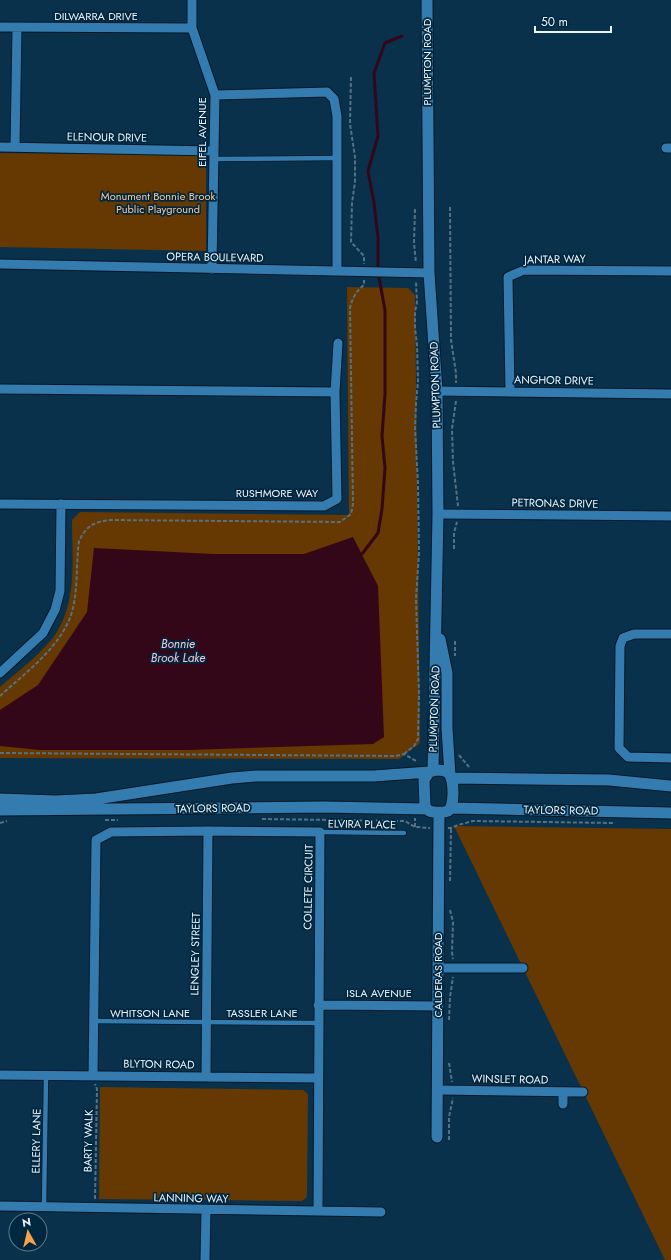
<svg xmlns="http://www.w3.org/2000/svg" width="671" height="1260" font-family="Jost,sans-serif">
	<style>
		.green { fill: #653901 }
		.water { fill: #330717 }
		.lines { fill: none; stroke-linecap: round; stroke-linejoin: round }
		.stream { stroke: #330717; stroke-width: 3 }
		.service-casing { stroke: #031828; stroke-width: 6 }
		.minor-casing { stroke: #031828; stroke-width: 11 }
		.tertiary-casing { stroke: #031828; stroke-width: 13 }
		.path { stroke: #557285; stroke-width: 2; stroke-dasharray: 4 2; stroke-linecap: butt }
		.service { stroke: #347baf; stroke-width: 4.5 }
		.minor { stroke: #347baf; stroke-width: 9 }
		.tertiary { stroke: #347baf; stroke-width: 11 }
		.labels { text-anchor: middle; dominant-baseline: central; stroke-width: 3.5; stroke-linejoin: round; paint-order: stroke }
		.street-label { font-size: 11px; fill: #edf4fa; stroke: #002740 }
		.park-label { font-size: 11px; fill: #fec796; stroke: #002740 }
		.water-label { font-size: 12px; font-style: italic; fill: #f8c5d1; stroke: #002740 }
	</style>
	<rect width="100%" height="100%" fill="#0a314b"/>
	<path class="green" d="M 0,153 L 206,155 L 206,251 L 0,247 Z
		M 347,287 L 408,288 L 415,295 L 420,743 L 399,759 L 0,758 L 0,687 C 17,672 37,657 52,639 C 78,605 72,560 72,520 L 80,512 L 349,515 Z
		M 454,826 L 671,829 L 671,1260 L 665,1260 Z
		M 100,1087 L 303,1090 L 308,1094 L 307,1197 L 302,1201 L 99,1199 Z"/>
	<path class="water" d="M 353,537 L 378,586 L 384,737 L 373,744 L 188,750 L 40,750 L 0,746 L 0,710 L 38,685 L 87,612 L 94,548 L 213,554 L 304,554 Z"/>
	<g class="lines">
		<path class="stream" d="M 358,556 L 362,554 L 378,533 L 382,509 L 385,468 L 382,436 L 385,394 L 385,310 L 378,272 L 378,238 L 374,203 L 368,171 L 378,136 L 374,73 L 385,43 L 402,36"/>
		<g class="service-casing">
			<path id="service" d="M 214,159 L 337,158
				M 320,832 L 404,833
				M 93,1021 L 318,1023
				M 44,1207 L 46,1076"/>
		</g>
		<g class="minor-casing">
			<path id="minor" d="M 192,0 L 192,28 L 215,95 L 212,269
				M 0,27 L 192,28
				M 215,95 L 327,92 L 334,99 L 337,116 L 337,271
				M 0,147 L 214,151
				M 15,147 L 17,28
				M 666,148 L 671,148
				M 0,264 L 429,273
				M 0,389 L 335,392 L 337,499 L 324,506 L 0,504
				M 437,391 L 671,394
				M 335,392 L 338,343
				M 510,392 L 508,277 L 524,270 L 671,271
				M 438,514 L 671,516
				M 671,634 L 634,634 L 623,638 L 620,646 L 619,748 L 628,757 L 671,758
				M 0,673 L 43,633 L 55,610 L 60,591 L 61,504
				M 438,968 L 523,968
				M 318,1005 L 438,1006
				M 0,1075 L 318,1078
				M 93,1075 L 96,840 L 111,832 L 208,831 L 320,832 L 318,1211
				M 206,1076 L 208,831
				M 438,1090 L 583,1092
				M 563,1104 L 563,1092
				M 0,1206 L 381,1212
				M 205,1260 L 206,1210"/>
		</g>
		<g class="tertiary-casing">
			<path id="tertiary" d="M 427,0 L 429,273 L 437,391 L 438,514 L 433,771
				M 440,639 L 447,673 L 447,728 L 450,775
				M 437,770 C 441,770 446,770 449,774 C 454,779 455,806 448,811 C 444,813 439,812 435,812 C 430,812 428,811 425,806 L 424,780 L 429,772 Z
				M 452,778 L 609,780 L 671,786
				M 0,799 L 56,801 L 96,799 L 232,778 L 256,776 L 374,776 L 429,772
				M 451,808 L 671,813
				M 0,810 L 324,807 L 427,809
				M 437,1137 L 439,812"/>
		</g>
		<path class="path" d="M 351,77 L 350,124 L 355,157 L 355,182 L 352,203 L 351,242 L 364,256 L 364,264
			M 450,207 L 451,340 L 456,373 L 456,383
			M 415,209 L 414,243 L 416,263
			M 456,401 L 452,429 L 453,462 L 458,506
			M 454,549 L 454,533 L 457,522
			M 455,641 L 455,656
			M 0,696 C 26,672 65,644 73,608 C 78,586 76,563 79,541 C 87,525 94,522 111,520 L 340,522 L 351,514 L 353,504 L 350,308 C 352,299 356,291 364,285 L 364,280
			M 0,753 L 396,756 L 404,754 L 416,761
			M 404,754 L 414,746 L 418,739 L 419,695 L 416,599 L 419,553 L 418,484 L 415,428 L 416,404 L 418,381 L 417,345 L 415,328 L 415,312 L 417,302 L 416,282
			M 459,755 L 469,767
			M 262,819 L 405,821 L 415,827 L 430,828
			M 105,820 L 118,820
			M 0,823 L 7,821
			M 415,827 L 415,818
			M 448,828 L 451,828 L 458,825 L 473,821 L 615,823
			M 450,881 L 451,828
			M 450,910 L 453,922 L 452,952 L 453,959
			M 449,1020 L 450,997 L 453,977
			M 449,1063 L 452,1082
			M 449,1140 L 449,1117 L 453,1098
			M 95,1199 L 97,1089 L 95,1084"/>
		<use href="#service" class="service"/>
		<use href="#minor" class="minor"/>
		<use href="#tertiary" class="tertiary"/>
	</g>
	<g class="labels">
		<g class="street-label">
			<text x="96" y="16">DILWARRA DRIVE</text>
			<text transform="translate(427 62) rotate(-90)">PLUMPTON ROAD</text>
			<text transform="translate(202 132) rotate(-90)">EIFEL AVENUE</text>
			<text transform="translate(107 137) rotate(1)">ELENOUR DRIVE</text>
			<text transform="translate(215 257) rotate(1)">OPERA BOULEVARD</text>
			<text transform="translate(555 259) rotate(-1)">JANTAR WAY</text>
			<text transform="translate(554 380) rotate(1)">ANGHOR DRIVE</text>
			<text transform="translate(435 385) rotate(-92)">PLUMPTON ROAD</text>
			<text x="277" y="493">RUSHMORE WAY</text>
			<text transform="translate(555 503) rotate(1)">PETRONAS DRIVE</text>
			<text transform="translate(434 709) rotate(-88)">PLUMPTON ROAD</text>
			<text transform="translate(213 808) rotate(-1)">TAYLORS ROAD</text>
			<text transform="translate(561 810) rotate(1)">TAYLORS ROAD</text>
			<text transform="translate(362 824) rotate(1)">ELVIRA PLACE</text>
			<text transform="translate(308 887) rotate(-89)">COLLETE CIRCUIT</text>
			<text transform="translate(195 954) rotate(-89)">LENGLEY STREET</text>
			<text transform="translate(438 975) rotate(-90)">CALDERAS ROAD</text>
			<text x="379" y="993">ISLA AVENUE</text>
			<text x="150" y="1013">WHITSON LANE</text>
			<text x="262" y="1013">TASSLER LANE</text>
			<text transform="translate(159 1064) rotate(1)">BLYTON ROAD</text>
			<text transform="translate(510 1079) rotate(1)">WINSLET ROAD</text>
			<text transform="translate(36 1141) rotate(-89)">ELLERY LANE</text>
			<text transform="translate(88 1141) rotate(-89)">BARTY WALK</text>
			<text transform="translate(191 1198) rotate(1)">LANNING WAY</text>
		</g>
		<g class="park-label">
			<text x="158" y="196">Monument Bonnie Brook<tspan x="158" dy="13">Public Playground</tspan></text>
		</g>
		<g class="water-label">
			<text x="178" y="644">Bonnie<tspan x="178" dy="14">Brook Lake</tspan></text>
		</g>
	</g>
	<g transform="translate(28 1232) rotate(352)"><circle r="19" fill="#002740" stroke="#5f798a"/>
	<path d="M0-3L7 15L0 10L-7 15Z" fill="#f7a149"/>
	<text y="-6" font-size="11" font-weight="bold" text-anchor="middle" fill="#edf4fa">N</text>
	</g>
	<path d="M535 26v6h76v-6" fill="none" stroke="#edf4fa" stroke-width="2"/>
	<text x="541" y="26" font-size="12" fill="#edf4fa" stroke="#002740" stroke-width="3" paint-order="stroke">50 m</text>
</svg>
